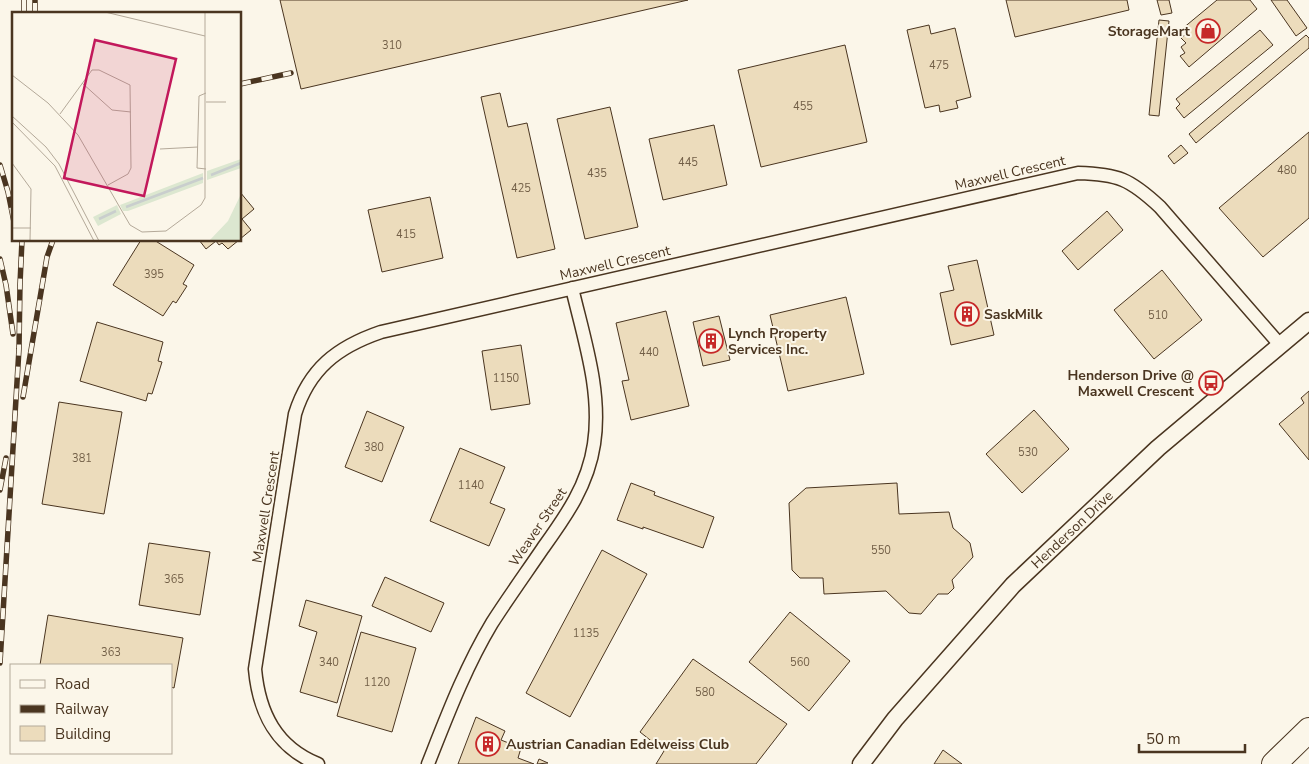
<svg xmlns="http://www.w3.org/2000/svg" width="1309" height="764" font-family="'Nunito Sans',sans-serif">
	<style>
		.building { fill: #ecdcbc; stroke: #4a3520 }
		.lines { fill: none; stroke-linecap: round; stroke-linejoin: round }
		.minor-casing { stroke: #4a3520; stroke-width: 15 }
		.tertiary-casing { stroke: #4a3520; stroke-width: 19 }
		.motorway-casing { stroke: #4a3520; stroke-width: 26 }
		.minor { stroke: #fbf6e9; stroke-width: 12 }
		.tertiary { stroke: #fbf6e9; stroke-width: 16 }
		.motorway { stroke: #fbf6e9; stroke-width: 24 }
		.rail-casing { stroke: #4a3520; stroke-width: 5.5 }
		.rail { stroke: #fbf6e9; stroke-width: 4; stroke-dasharray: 11; stroke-linecap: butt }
		.labels { text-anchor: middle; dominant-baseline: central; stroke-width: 4; stroke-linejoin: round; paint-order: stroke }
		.number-label { font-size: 11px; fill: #725f47 }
		.poi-label { font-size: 14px; font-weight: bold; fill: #4a3520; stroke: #fbf6e9; text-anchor: start }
		.street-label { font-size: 14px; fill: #4a3520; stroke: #fbf6e9 }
		.inset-river { fill: none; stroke: #c9cecd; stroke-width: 2.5 }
		.inset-road { fill: none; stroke: #b4a999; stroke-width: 1 }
		.view { fill: #c2185b; fill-opacity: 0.15; stroke: #c2185b; stroke-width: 2.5 }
		.inset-edge { fill: none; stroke: #4a3520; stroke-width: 2.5 }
	</style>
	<rect width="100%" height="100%" fill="#fbf6e9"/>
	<path class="building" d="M 280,0 L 688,0 L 301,89 Z
		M 1006,0 L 1127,0 L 1129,10 L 1015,37 Z
		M 1157,0 L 1169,0 L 1172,13 L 1161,15 Z
		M 1217,0 L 1250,0 L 1257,9 L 1189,67 L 1180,56 L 1185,53 L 1181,47 L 1186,43 L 1181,38 L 1186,34 L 1182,29 Z
		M 1271,0 L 1287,0 L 1307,28 L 1296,36 Z
		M 1159,20 L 1169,21 L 1159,116 L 1149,115 Z
		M 929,25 L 931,34 L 955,28 L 971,97 L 956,101 L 958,108 L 940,112 L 939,105 L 925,108 L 907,30 Z
		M 1260,30 L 1273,45 L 1184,118 L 1176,108 L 1180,104 L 1176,99 Z
		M 1306,35 L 1309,38 L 1309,48 L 1196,143 L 1189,134 Z
		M 845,45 L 867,142 L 761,167 L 738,70 Z
		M 500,93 L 508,127 L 527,123 L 555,249 L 517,258 L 481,97 Z
		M 610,107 L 638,227 L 585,239 L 557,119 Z
		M 714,125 L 727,185 L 663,200 L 649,139 Z
		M 1309,132 L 1309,218 L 1263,257 L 1219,208 Z
		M 1181,145 L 1188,153 L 1174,164 L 1168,156 Z
		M 240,192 L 254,209 L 242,219 L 251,230 L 240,239 Z
		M 430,197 L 443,258 L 382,272 L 368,210 Z
		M 1107,211 L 1123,230 L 1078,270 L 1062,251 Z
		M 141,240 L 154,240 L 194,265 L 183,284 L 187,286 L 176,303 L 173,301 L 163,316 L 113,285 Z
		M 199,240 L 239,240 L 228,249 L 222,243 L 219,245 L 216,241 L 206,249 Z
		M 977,260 L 994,335 L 951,345 L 940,293 L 954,290 L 948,266 Z
		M 1162,270 L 1202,320 L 1154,359 L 1114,310 Z
		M 846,297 L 864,374 L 788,391 L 770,315 Z
		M 666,311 L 689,406 L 631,420 L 622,381 L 629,380 L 616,323 Z
		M 719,316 L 730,360 L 703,366 L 693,322 Z
		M 97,322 L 163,342 L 158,361 L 162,362 L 152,394 L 148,393 L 146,401 L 80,381 Z
		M 521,345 L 530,404 L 491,410 L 482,351 Z
		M 1309,391 L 1309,460 L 1279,424 L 1304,403 L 1301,398 Z
		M 59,402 L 122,412 L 104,514 L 42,504 Z
		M 1034,410 L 1069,449 L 1022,493 L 986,454 Z
		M 367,411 L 404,427 L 382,482 L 345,467 Z
		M 460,448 L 505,467 L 490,503 L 505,509 L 489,546 L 430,521 Z
		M 631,483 L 655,492 L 654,495 L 714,517 L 703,548 L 643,527 L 643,529 L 617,520 Z
		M 897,483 L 899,514 L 949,512 L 953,528 L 970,543 L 973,557 L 952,580 L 954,588 L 948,594 L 938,594 L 921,614 L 909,613 L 886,591 L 824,594 L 823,578 L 800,578 L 792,570 L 789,503 L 806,488 Z
		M 149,543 L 210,552 L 200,615 L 139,605 Z
		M 602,550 L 647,574 L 570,717 L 526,693 Z
		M 385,577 L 444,603 L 431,632 L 372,606 Z
		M 306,600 L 362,616 L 337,703 L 300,692 L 317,632 L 299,626 Z
		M 790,612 L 850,661 L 809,711 L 749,662 Z
		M 48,615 L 183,638 L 174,688 L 171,687 L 171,665 L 40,665 Z
		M 361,632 L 416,648 L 392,732 L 337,716 Z
		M 693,659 L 787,724 L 756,764 L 656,764 L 664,751 L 640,732 Z
		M 476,717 L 505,731 L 501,740 L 521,748 L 518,758 L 534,764 L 458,764 Z
		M 943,750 L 962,764 L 934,764 Z
		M 539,759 L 548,763 L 537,764 Z"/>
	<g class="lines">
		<g class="minor-casing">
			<path id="minor" d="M 318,764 C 276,747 259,713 255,669 L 295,414 C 309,369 337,347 381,332 L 1078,173 C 1118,174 1130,179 1160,207 L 1281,346
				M 428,764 C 447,716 465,668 492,623 C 508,598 526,573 543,548 C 566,516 588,485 594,444 C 602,392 584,339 572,288"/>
		</g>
		<g class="tertiary-casing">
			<g id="tertiary">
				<path id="s1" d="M 861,764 L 895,719 L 1013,585 L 1158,448 L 1309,321"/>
			</g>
		</g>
		<g class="motorway-casing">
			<path id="motorway" d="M 1274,764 L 1309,730"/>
		</g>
		<use href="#minor" class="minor"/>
		<use href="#tertiary" class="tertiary"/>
		<use href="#motorway" class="motorway"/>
		<g class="rail-casing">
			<path id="rail" d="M 24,0 L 24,14
				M 35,14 L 35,0
				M 240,84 L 291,73
				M 0,165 L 8,192 L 14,222
				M 0,259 L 6,285 L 13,334
				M 23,397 L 47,257 L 53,240
				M 0,490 L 6,458
				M 0,663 L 19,349 L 20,284 L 22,240"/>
		</g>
		<use href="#rail" class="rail"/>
	</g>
	<defs>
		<g id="shop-ring" transform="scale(1.25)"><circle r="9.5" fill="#fbf6e9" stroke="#c62828" stroke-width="1.5"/><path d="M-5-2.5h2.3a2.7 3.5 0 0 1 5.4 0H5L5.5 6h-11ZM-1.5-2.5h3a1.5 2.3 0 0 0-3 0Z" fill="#c62828"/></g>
		<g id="building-ring" transform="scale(1.25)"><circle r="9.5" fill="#fbf6e9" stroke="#c62828" stroke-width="1.5"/><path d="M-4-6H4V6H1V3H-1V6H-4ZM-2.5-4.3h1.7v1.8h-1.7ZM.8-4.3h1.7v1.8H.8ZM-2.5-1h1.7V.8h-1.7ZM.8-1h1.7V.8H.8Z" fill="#c62828"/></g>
		<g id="bus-ring" transform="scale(1.25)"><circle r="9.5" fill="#fbf6e9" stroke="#c62828" stroke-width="1.5"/><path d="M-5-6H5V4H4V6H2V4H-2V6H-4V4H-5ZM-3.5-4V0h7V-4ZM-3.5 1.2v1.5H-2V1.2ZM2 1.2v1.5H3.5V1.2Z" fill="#c62828"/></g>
	</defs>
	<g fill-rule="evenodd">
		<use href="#shop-ring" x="1208" y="31"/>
		<use href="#building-ring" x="967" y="314"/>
		<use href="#building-ring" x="711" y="341"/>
		<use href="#bus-ring" x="1211" y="383"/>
		<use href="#building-ring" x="488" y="744"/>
	</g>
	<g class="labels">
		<g class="number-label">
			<text x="392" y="45">310</text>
			<text x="939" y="65">475</text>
			<text x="803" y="106">455</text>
			<text x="688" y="162">445</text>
			<text x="1287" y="170">480</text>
			<text x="597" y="173">435</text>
			<text x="521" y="188">425</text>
			<text x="406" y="234">415</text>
			<text x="154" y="274">395</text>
			<text x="1158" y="315">510</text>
			<text x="649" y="352">440</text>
			<text x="506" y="378">1150</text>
			<text x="374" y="447">380</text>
			<text x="1028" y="452">530</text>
			<text x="82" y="458">381</text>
			<text x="471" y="485">1140</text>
			<text x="881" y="550">550</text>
			<text x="174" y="579">365</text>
			<text x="586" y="633">1135</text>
			<text x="111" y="652">363</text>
			<text x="329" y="662">340</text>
			<text x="800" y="662">560</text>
			<text x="377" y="682">1120</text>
			<text x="705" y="692">580</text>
		</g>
		<g class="poi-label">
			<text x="1190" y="31" text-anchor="end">StorageMart</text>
			<text x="984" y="314">SaskMilk</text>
			<text x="728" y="333">Lynch Property<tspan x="728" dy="16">Services Inc.</tspan></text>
			<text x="1194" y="375" text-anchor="end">Henderson Drive @<tspan x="1194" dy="16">Maxwell Crescent</tspan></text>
			<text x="506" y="744">Austrian Canadian Edelweiss Club</text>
		</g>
		<g class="street-label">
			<text transform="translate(1010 173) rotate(-13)">Maxwell Crescent</text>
			<text transform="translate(615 263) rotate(-13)">Maxwell Crescent</text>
			<text transform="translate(266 507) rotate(-81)">Maxwell Crescent</text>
			<text transform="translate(538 527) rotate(-56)">Weaver Street</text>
			<text stroke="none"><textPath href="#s1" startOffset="316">Henderson Drive</textPath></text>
		</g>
	</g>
	<g transform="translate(12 12)">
		<rect width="229" height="229" fill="#fbf6e9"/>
		<path d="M 229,147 L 229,156 L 195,168 L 195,159 ZM 191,161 L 191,171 L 116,199 L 111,199 L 108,193 ZM 229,182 L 229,229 L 197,229 L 216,209 ZM 105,193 L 109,202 L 86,214 L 81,205 Z" fill="#dce7d0"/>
		<path class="inset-river" d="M 199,163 L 229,151M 114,195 L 191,166M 87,207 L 104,199"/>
		<path class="inset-road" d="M 93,0 L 193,24M 0,63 L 36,91 L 66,123 L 118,213 L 130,220 L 154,219 L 189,193 L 193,186 L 193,0M 70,71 L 100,98 L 119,100M 194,90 L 214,90M 48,102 L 80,58 L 87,58 L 118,73 L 119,156 L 116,162 L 96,173M 0,104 L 34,135 L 47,152 L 87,229M 0,110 L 43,154 L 82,229M 148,137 L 186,135M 0,151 L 19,177 L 18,229M 194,157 L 185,156 L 187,84 L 194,81M 0,216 L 19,216"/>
		<path class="view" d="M 83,28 L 164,47 L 132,184 L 52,166 Z"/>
		<rect width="229" height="229" class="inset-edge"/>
	</g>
	<rect x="10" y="664" width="162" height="90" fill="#fbf6e9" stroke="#b4a999"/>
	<rect x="20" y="680" width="25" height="8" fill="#fbf6e9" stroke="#b4a999"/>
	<text x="55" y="689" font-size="15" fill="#4a3520">Road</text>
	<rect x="20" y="705" width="25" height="8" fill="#4a3520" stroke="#b4a999"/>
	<text x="55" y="714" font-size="15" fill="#4a3520">Railway</text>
	<rect x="20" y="726" width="25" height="15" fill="#ecdcbc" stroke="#b4a999"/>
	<text x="55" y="739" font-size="15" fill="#4a3520">Building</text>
	<path d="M1139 744v8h106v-8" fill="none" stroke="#4a3520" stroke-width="2.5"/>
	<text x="1146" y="744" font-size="15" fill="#4a3520" stroke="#fbf6e9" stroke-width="4" paint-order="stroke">50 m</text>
</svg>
